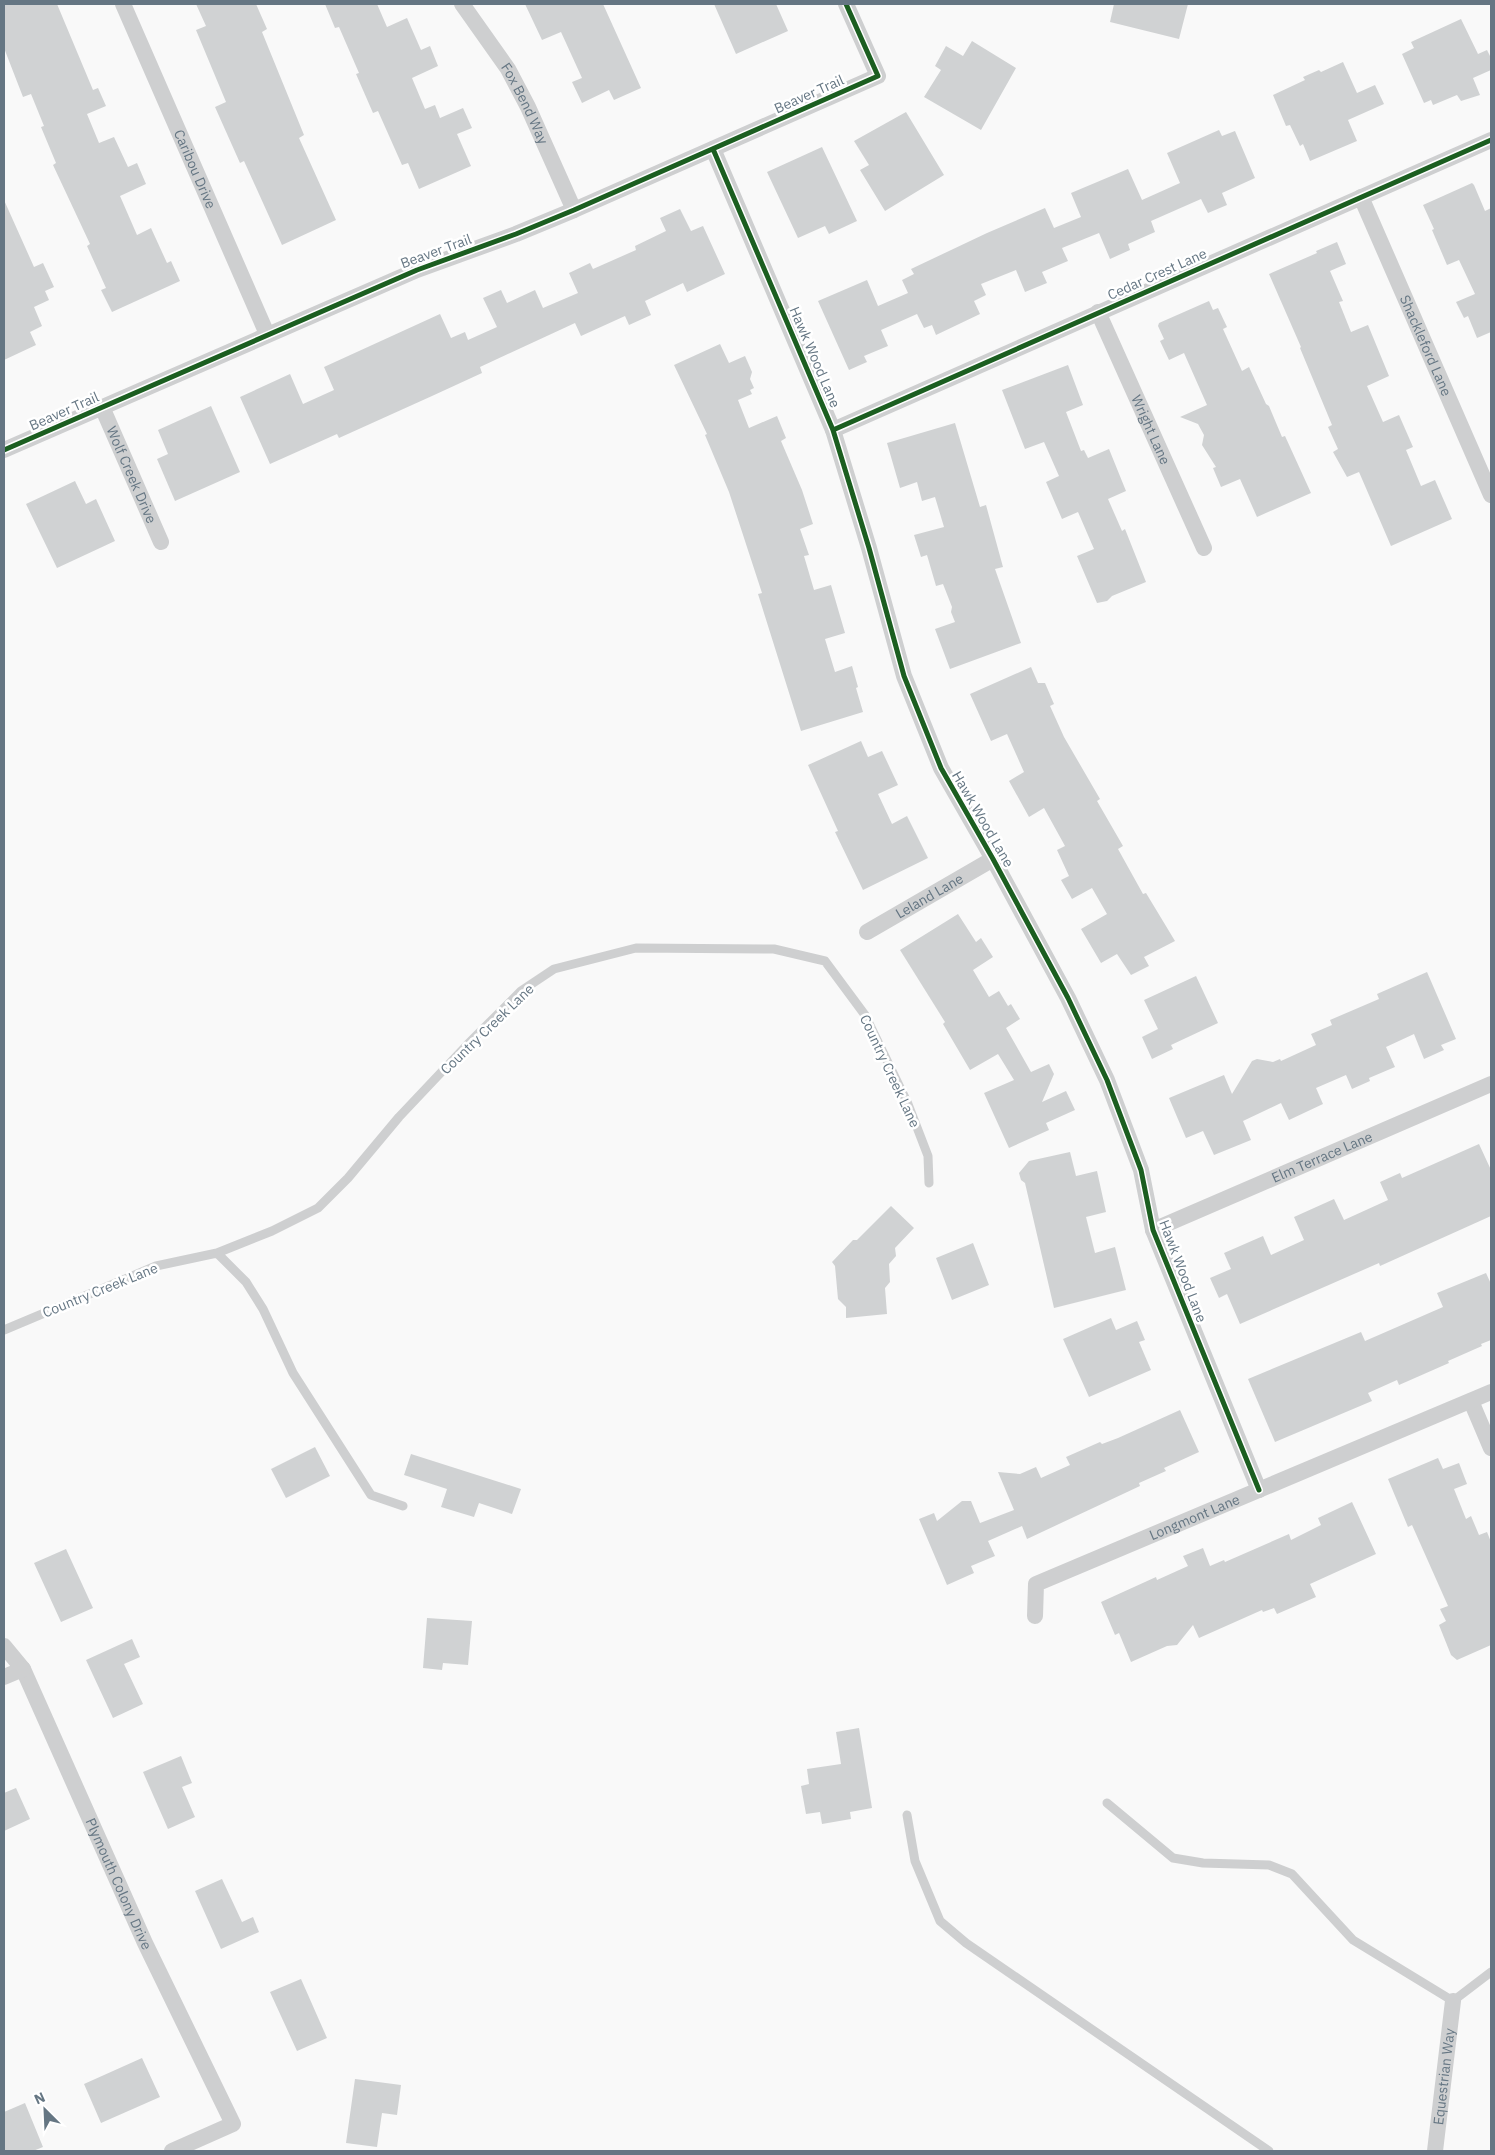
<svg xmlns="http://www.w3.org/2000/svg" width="1495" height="2155" font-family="'IBM Plex Sans',sans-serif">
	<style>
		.building { fill: #d0d2d3 }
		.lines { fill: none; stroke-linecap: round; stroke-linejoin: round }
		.lane { stroke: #cecfd0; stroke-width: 9 }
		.street { stroke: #cecfd0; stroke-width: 16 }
		.cycleway-casing { stroke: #fff; stroke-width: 8 }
		.cycleway { stroke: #1b5e20; stroke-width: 5 }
		.labels { text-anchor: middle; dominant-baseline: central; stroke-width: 5; stroke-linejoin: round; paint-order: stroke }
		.street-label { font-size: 14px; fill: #657683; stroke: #fff }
	</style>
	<rect width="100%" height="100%" fill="#f9f9f9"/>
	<path class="building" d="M 4,4 L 57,4 L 93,90 L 98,88 L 106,106 L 87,114 L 99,143 L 114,137 L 128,167 L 137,163 L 146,184 L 120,196 L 137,235 L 151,228 L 167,263 L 171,261 L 180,281 L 112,312 L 101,290 L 106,288 L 87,246 L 90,244 L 53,165 L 56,163 L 41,127 L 44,126 L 31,94 L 23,97 L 4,48 Z
		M 196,4 L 256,4 L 267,29 L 262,32 L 304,135 L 299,138 L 336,220 L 282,245 L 244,161 L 240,163 L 215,107 L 226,102 L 196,30 L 206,26 Z
		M 325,4 L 377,4 L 387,27 L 407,18 L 421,50 L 430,46 L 438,66 L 412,78 L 425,109 L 435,105 L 440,118 L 463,108 L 472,128 L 457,134 L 471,166 L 419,189 L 408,163 L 402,165 L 378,111 L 373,113 L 356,74 L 359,73 L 339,27 L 335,28 Z
		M 525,4 L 603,4 L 641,88 L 614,100 L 609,90 L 582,103 L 572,82 L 582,78 L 561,32 L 542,40 Z
		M 714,4 L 776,4 L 788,31 L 736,54 Z
		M 1114,4 L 1188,4 L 1179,39 L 1110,22 Z
		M 1461,19 L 1478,54 L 1487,50 L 1491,58 L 1491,70 L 1473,78 L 1480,95 L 1461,101 L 1457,95 L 1433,105 L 1431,100 L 1424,103 L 1402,54 L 1414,48 L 1411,42 Z
		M 972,41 L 1016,68 L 981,130 L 924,97 L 941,70 L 935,66 L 946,46 L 963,56 Z
		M 1343,62 L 1357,93 L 1375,85 L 1384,104 L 1348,120 L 1357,141 L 1310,161 L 1303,144 L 1300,146 L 1290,125 L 1286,126 L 1273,95 L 1305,80 L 1303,77 L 1319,70 L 1321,72 Z
		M 906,112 L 944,175 L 885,211 L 860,170 L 869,165 L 854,141 Z
		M 1219,130 L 1222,136 L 1235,131 L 1255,178 L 1222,193 L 1227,205 L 1208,213 L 1201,199 L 1151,221 L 1155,232 L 1128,244 L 1130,250 L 1110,259 L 1099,233 L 1062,248 L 1068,261 L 1042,272 L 1047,283 L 1025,292 L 1016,270 L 981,284 L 986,295 L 974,301 L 980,314 L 936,335 L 932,325 L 924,328 L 917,314 L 881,330 L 888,346 L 864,356 L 867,362 L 849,370 L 818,301 L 867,280 L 878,306 L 908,293 L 902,280 L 914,274 L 911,269 L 987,233 L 1045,208 L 1054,228 L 1081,217 L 1071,193 L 1128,169 L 1142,200 L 1180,183 L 1167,153 Z
		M 822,147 L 857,221 L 829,234 L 825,226 L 798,238 L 767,172 Z
		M 1472,183 L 1474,185 L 1485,211 L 1491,208 L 1491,332 L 1477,338 L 1468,316 L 1464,318 L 1456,302 L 1475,294 L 1459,260 L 1447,265 L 1432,230 L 1434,229 L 1423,205 Z
		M 4,200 L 34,267 L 43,263 L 54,287 L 45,291 L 49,300 L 34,307 L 42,326 L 30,332 L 36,345 L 4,360 Z
		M 680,209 L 691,231 L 703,226 L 725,274 L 687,292 L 683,283 L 645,301 L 651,315 L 629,325 L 625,316 L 581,336 L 575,323 L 480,367 L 482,373 L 432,396 L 339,438 L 337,434 L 270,464 L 240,397 L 290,374 L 303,404 L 334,390 L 324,367 L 440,314 L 451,338 L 465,332 L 468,340 L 497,327 L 483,298 L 501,290 L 507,303 L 535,290 L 543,308 L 578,293 L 569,273 L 590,263 L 593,269 L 636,250 L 635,246 L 666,231 L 660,218 Z
		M 1337,242 L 1346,264 L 1330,271 L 1343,301 L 1339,302 L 1351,332 L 1368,325 L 1389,376 L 1367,386 L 1383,422 L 1399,415 L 1413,447 L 1406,450 L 1421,486 L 1435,480 L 1452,519 L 1391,546 L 1359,472 L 1347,477 L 1333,452 L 1338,449 L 1328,427 L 1332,425 L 1300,348 L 1301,347 L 1269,274 L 1317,253 L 1316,251 Z
		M 1209,301 L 1213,310 L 1218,308 L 1227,327 L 1223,329 L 1242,371 L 1249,367 L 1266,404 L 1269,406 L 1282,437 L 1285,436 L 1311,493 L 1257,517 L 1240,479 L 1221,487 L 1213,468 L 1216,467 L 1202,445 L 1204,435 L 1198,424 L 1180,417 L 1207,405 L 1184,353 L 1169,360 L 1160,341 L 1164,339 L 1158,326 L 1159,323 Z
		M 720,344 L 729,363 L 745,356 L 752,372 L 750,379 L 754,388 L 750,390 L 752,394 L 738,400 L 749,428 L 777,416 L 786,438 L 781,441 L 802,490 L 813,524 L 800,529 L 809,555 L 804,556 L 814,590 L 831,585 L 845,633 L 825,639 L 835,672 L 852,666 L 858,687 L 856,688 L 863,712 L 801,731 L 758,594 L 762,593 L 729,492 L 705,435 L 707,434 L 674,365 Z
		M 1068,365 L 1083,405 L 1066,412 L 1081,451 L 1084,450 L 1088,458 L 1109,449 L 1126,491 L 1108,499 L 1122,531 L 1125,529 L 1146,582 L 1112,596 L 1107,601 L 1097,603 L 1077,556 L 1094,549 L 1078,512 L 1062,519 L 1046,482 L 1059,476 L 1044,442 L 1025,449 L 1002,390 Z
		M 211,406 L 240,472 L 175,501 L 157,459 L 168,454 L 158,430 Z
		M 955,423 L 980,507 L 986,505 L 1003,567 L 995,569 L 1021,643 L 950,669 L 935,629 L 955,622 L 951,612 L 952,607 L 943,584 L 936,586 L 927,555 L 921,557 L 914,535 L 944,527 L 935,497 L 922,501 L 917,482 L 900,488 L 887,443 Z
		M 75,481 L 86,504 L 96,499 L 115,541 L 57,568 L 26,504 Z
		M 1031,667 L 1038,683 L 1045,683 L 1054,704 L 1050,706 L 1064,737 L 1100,799 L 1097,801 L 1123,846 L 1118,849 L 1143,894 L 1146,893 L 1175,941 L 1144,957 L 1149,966 L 1131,975 L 1117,954 L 1101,963 L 1081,929 L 1107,914 L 1092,888 L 1072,899 L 1061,880 L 1069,876 L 1057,850 L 1065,846 L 1044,808 L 1029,817 L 1009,781 L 1024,772 L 1007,734 L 991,741 L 970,694 Z
		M 861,741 L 868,757 L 882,751 L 898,785 L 878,794 L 892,824 L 907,816 L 928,858 L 863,890 L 835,832 L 838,831 L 808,765 Z
		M 958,914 L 976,942 L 981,938 L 993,957 L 973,970 L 989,997 L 999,991 L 1008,1006 L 1011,1004 L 1020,1019 L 1006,1028 L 1031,1072 L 1049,1064 L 1054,1074 L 1042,1102 L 1066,1091 L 1075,1110 L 1046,1123 L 1049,1130 L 1009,1148 L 984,1093 L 1014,1080 L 998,1054 L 970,1070 L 943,1024 L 945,1022 L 900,950 Z
		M 1427,972 L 1456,1039 L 1441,1045 L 1444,1050 L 1424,1059 L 1414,1034 L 1386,1047 L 1395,1067 L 1369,1078 L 1370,1081 L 1352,1089 L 1346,1075 L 1316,1088 L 1323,1104 L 1289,1120 L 1281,1103 L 1243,1121 L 1251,1140 L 1214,1155 L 1203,1131 L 1186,1138 L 1169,1098 L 1224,1075 L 1232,1094 L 1252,1061 L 1257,1059 L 1273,1062 L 1280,1059 L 1281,1061 L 1316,1045 L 1311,1034 L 1332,1025 L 1330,1020 L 1379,999 L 1377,994 Z
		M 1196,976 L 1218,1023 L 1171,1045 L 1173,1049 L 1152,1059 L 1142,1037 L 1158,1029 L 1144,1000 Z
		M 1479,1144 L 1491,1170 L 1491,1216 L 1380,1266 L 1379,1263 L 1240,1324 L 1227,1294 L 1219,1298 L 1210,1278 L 1231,1269 L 1224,1253 L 1263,1236 L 1271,1255 L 1304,1240 L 1294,1217 L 1334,1199 L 1344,1220 L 1388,1200 L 1380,1182 L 1400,1173 L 1402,1178 Z
		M 1070,1152 L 1076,1176 L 1097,1171 L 1106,1212 L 1086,1217 L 1095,1253 L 1115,1247 L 1126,1290 L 1054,1308 L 1025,1183 L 1021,1180 L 1019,1173 L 1029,1161 Z
		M 891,1206 L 914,1228 L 895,1248 L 896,1256 L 889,1264 L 890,1282 L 885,1288 L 887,1314 L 846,1318 L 846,1307 L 838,1299 L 835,1266 L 832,1262 L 853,1240 L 857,1240 Z
		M 973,1243 L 989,1285 L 952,1300 L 936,1258 Z
		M 1486,1273 L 1491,1284 L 1491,1340 L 1481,1344 L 1482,1346 L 1448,1361 L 1449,1363 L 1399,1385 L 1397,1380 L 1368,1393 L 1372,1401 L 1275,1442 L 1248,1379 L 1361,1332 L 1365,1341 L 1443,1307 L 1437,1293 Z
		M 1111,1318 L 1116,1330 L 1137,1321 L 1145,1340 L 1139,1342 L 1151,1370 L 1089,1397 L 1063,1339 Z
		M 1180,1410 L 1199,1452 L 1164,1468 L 1166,1471 L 1139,1483 L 1140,1486 L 1027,1539 L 1022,1526 L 988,1541 L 995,1556 L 971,1566 L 974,1573 L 947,1585 L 919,1519 L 934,1513 L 937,1521 L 962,1501 L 971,1501 L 980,1523 L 1014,1510 L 998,1472 L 1020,1474 L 1036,1467 L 1041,1478 L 1070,1465 L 1066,1457 L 1100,1442 L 1102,1444 L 1118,1438 Z
		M 315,1447 L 330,1476 L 286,1498 L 271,1469 Z
		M 411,1454 L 521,1489 L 512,1514 L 479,1503 L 474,1517 L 441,1507 L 447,1489 L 404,1475 Z
		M 1438,1458 L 1443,1469 L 1459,1463 L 1467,1484 L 1454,1489 L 1466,1519 L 1471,1516 L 1479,1535 L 1487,1532 L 1491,1542 L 1491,1645 L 1457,1660 L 1451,1655 L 1439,1625 L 1446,1621 L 1440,1609 L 1448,1606 L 1412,1525 L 1408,1527 L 1388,1479 Z
		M 1352,1502 L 1376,1554 L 1310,1584 L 1316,1597 L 1277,1614 L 1274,1608 L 1263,1612 L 1262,1610 L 1199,1638 L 1193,1625 L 1177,1645 L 1167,1646 L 1131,1662 L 1119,1633 L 1115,1635 L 1101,1602 L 1156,1577 L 1157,1580 L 1188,1566 L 1183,1556 L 1203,1548 L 1210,1566 L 1224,1560 L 1225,1562 L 1289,1534 L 1291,1540 L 1321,1525 L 1318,1518 Z
		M 66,1549 L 93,1608 L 61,1622 L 34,1563 Z
		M 427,1618 L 472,1621 L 468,1665 L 443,1663 L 442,1670 L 423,1668 Z
		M 132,1639 L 140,1657 L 124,1664 L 143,1704 L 113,1718 L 86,1660 Z
		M 859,1728 L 872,1808 L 850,1812 L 851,1819 L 822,1824 L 820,1812 L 806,1814 L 801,1786 L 809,1784 L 807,1769 L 841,1764 L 836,1732 Z
		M 181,1756 L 192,1783 L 182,1787 L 195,1817 L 168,1829 L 143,1772 Z
		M 16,1788 L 30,1819 L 4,1831 L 4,1793 Z
		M 222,1879 L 242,1922 L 253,1917 L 259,1932 L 221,1949 L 195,1891 Z
		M 301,1979 L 327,2038 L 297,2051 L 270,1992 Z
		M 142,2058 L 160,2097 L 101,2123 L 84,2084 Z
		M 355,2079 L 401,2085 L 397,2115 L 382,2113 L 377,2147 L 346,2143 Z
		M 25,2103 L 43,2147 L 33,2151 L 4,2151 L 4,2112 Z"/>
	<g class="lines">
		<path class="lane" d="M 217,1253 L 246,1282 L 263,1309 L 293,1373 L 371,1495 L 403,1506
			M 4,1330 L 156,1266 L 217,1253 L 272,1231 L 318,1208 L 348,1178 L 399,1117 L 467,1045 L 521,991 L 554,969 L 636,948 L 774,949 L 825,961 L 865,1015 L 908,1104 L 928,1156 L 929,1183
			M 1107,1803 L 1173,1858 L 1203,1863 L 1269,1865 L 1292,1874 L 1353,1940 L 1453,2001 L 1491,1972
			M 907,1815 L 915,1861 L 940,1921 L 966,1943 L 1269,2151"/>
		<g class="street">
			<path id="s1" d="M 123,4 L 267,334"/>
			<path id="s2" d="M 462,4 L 508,69 L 528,107 L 574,210"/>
			<path d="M 713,149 L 833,430 L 869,548 L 904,676 L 941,768 L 993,859 L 1068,998 L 1107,1080 L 1141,1170 L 1153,1230 L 1259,1490"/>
			<path id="s3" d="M 1361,197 L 1491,495"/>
			<path id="s4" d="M 1098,312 L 1204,548"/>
			<path id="s5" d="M 102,407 L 161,542"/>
			<path d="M 833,430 L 1491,140"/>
			<path d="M 4,450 L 417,270 L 516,234 L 574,210 L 878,76 L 846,4"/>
			<path id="s6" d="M 867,932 L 993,859"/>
			<path id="s7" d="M 1153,1230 L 1491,1084"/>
			<path d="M 1471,1401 L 1491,1448"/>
			<path id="s8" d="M 1035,1616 L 1036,1584 L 1491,1392"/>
			<path id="s9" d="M 4,1646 L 23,1669 L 145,1943 L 233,2124 L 172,2151"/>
			<path d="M 4,1677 L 23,1669"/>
			<path id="s10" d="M 1435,2151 L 1453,2001"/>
		</g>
		<g class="cycleway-casing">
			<path id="cycleway" d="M 713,149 L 833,430 L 869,548 L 904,676 L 941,768 L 993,859 L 1068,998 L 1107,1080 L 1141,1170 L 1153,1230 L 1259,1490
				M 833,430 L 1491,140
				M 4,450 L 417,270 L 516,234 L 574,210 L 878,76 L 846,4"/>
		</g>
		<use href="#cycleway" class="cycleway"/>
	</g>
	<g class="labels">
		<g class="street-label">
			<text transform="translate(809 94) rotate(-24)">Beaver Trail</text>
			<text stroke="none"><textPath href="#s2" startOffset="118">Fox Bend Way</textPath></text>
			<text stroke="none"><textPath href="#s1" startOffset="180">Caribou Drive</textPath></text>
			<text transform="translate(436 251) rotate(-20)">Beaver Trail</text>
			<text transform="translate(1157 274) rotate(-24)">Cedar Crest Lane</text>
			<text stroke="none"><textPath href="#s3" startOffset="162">Shackleford Lane</textPath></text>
			<text transform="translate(815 357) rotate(67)">Hawk Wood Lane</text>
			<text transform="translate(64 411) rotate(-24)">Beaver Trail</text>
			<text stroke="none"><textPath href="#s4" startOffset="129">Wright Lane</textPath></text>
			<text stroke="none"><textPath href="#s5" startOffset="74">Wolf Creek Drive</textPath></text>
			<text transform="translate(983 819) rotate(60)">Hawk Wood Lane</text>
			<text stroke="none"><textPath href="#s6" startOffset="72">Leland Lane</textPath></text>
			<text transform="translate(487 1029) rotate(-44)">Country Creek Lane</text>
			<text transform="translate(890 1071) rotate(65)">Country Creek Lane</text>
			<text stroke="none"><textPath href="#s7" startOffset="184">Elm Terrace Lane</textPath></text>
			<text transform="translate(1183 1271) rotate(69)">Hawk Wood Lane</text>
			<text transform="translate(100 1290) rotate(-22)">Country Creek Lane</text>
			<text stroke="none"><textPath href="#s8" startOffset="204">Longmont Lane</textPath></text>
			<text stroke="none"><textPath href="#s9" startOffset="265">Plymouth Colony Drive</textPath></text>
			<text stroke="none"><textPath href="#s10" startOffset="75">Equestrian Way</textPath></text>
		</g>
	</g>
	<rect width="1495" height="2155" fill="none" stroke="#657683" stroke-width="10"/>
	<g transform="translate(45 2110) rotate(336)" stroke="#ffffff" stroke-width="4" paint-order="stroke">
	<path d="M0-4L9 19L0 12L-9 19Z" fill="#657683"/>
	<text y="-8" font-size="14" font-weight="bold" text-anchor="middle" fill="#657683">N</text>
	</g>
</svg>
